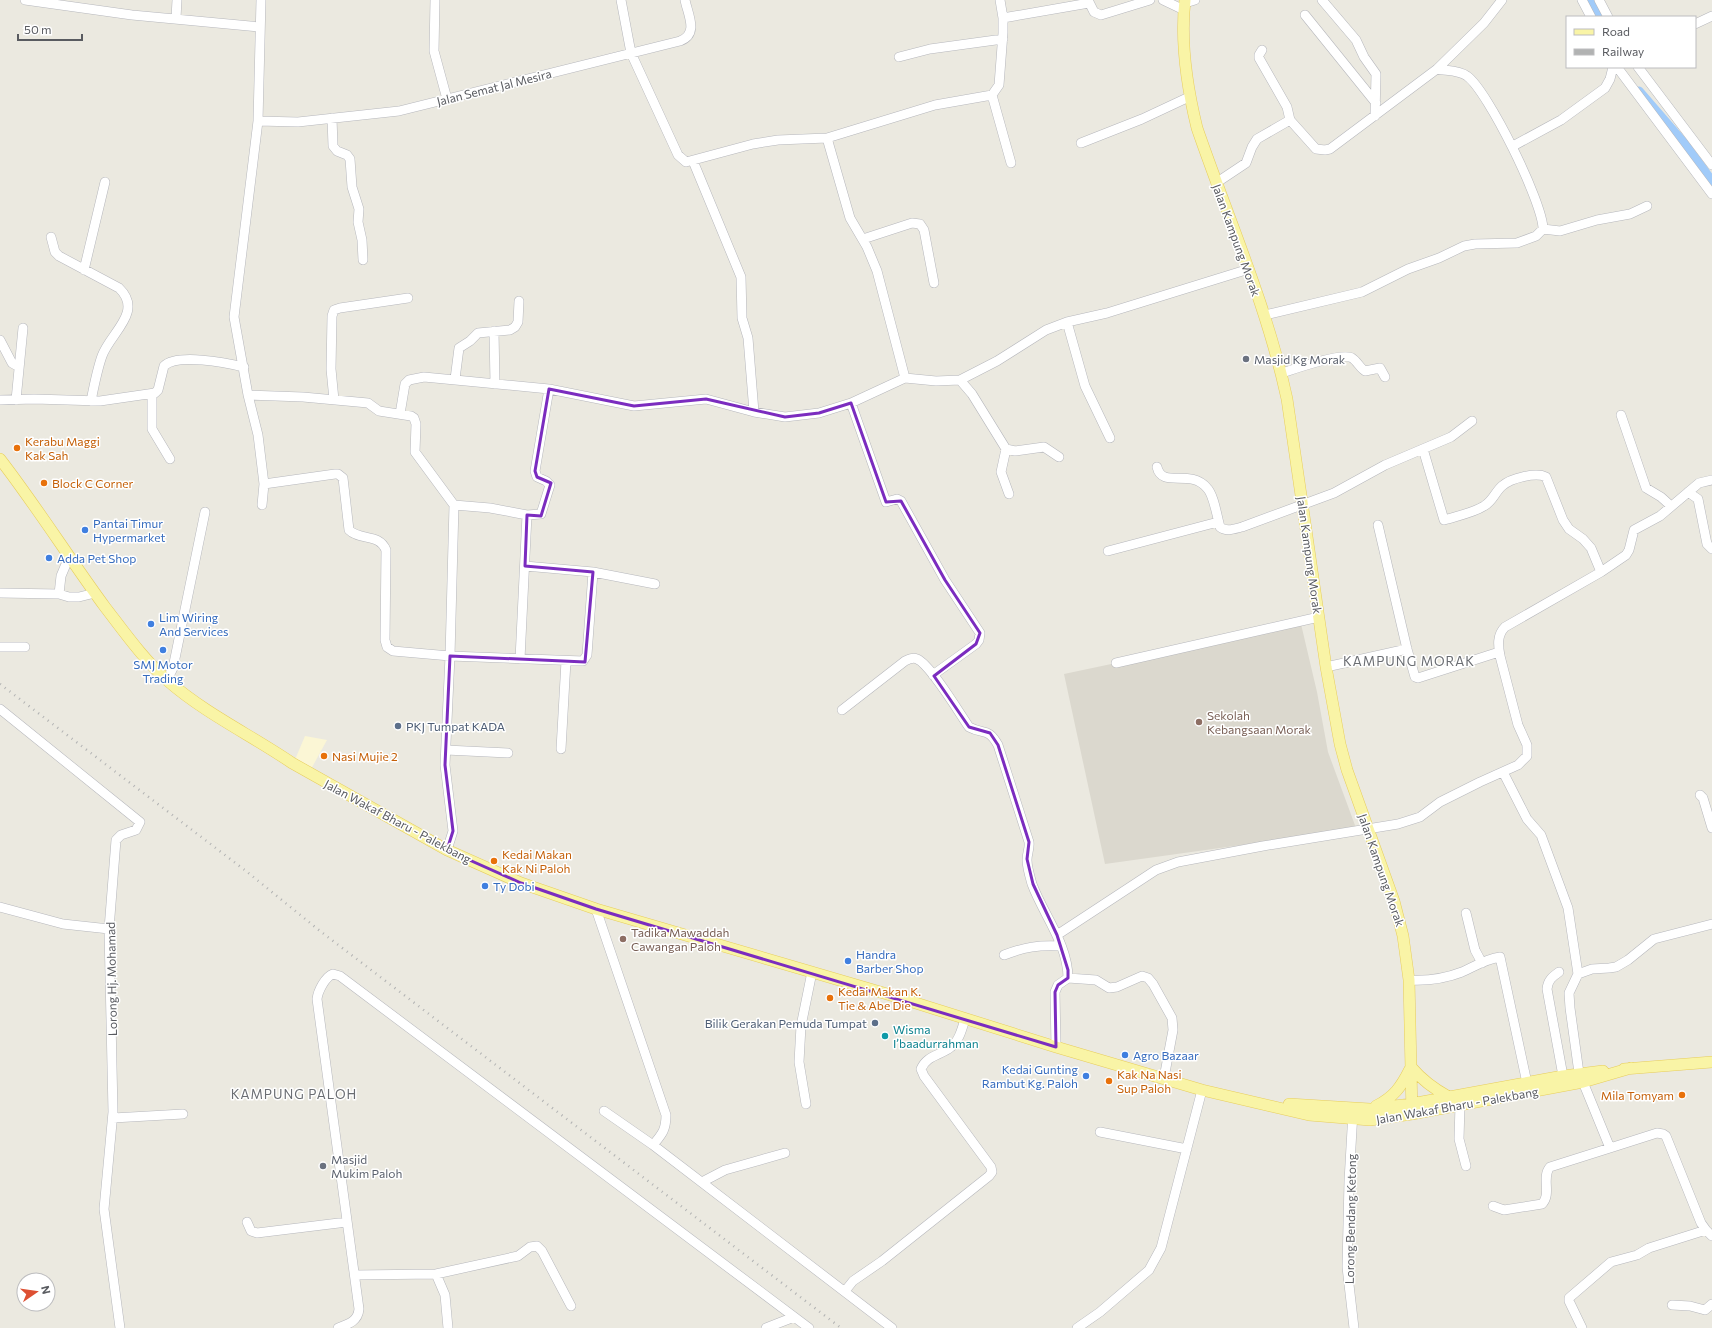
<svg xmlns="http://www.w3.org/2000/svg" width="1712" height="1328" font-family="Commissioner,sans-serif">
	<style>
		.commercial { fill: #fbf6d5 }
		.education { fill: #dbd8ce }
		.lines { fill: none; stroke-linecap: round; stroke-linejoin: round }
		.canal { stroke: #a1cbf9; stroke-width: 9 }
		.minor-casing { stroke: #b6b7bc; stroke-width: 10 }
		.major-casing { stroke: #e7cd5c; stroke-width: 12 }
		.minor { stroke: #fff; stroke-width: 9 }
		.major { stroke: #f9f4a6; stroke-width: 11 }
		.rail { stroke: #b1b2b2; stroke-width: 2.5; stroke-dasharray: 1 5; stroke-linecap: butt }
		.marked { fill: none; stroke: #7b2cbf; stroke-width: 3; stroke-linejoin: round }
		.worship-dot { fill: #6b7280; stroke: #fff; stroke-width: 1.5 }
		.food-dot { fill: #e8710a; stroke: #fff; stroke-width: 1.5 }
		.shop-dot { fill: #3f7fe0; stroke: #fff; stroke-width: 1.5 }
		.education-dot { fill: #8d6e63; stroke: #fff; stroke-width: 1.5 }
		.service-dot { fill: #5c6f8a; stroke: #fff; stroke-width: 1.5 }
		.culture-dot { fill: #0f9aa8; stroke: #fff; stroke-width: 1.5 }
		.labels { text-anchor: middle; dominant-baseline: central; stroke-width: 3; stroke-linejoin: round; paint-order: stroke }
		.street-label { font-size: 12px; fill: #595b60; stroke: #fff }
		.worship-label { font-size: 12px; fill: #5b616d; stroke: #fff; text-anchor: start }
		.food-label { font-size: 12px; fill: #c56008; stroke: #fff; text-anchor: start }
		.shop-label { font-size: 12px; fill: #366cbe; stroke: #fff; text-anchor: start }
		.education-label { font-size: 12px; fill: #785e54; stroke: #fff; text-anchor: start }
		.service-label { font-size: 12px; fill: #4e5e75; stroke: #fff; text-anchor: start }
		.culture-label { font-size: 12px; fill: #0d838f; stroke: #fff; text-anchor: start }
		.neighbourhood-label { font-size: 13px; letter-spacing: 1px; fill: #6a6d72; stroke: #fff }
	</style>
	<rect width="100%" height="100%" fill="#ebe9e0"/>
	<path class="commercial" d="M 305,736 L 327,740 L 310,771 L 294,762 Z"/>
	<path class="education" d="M 1301,624 L 1317,692 L 1328,752 L 1356,828 L 1349,830 L 1105,864 L 1064,674 Z"/>
	<g class="lines">
		<path class="canal" d="M 1590,0 L 1598,17
			M 1639,91 L 1684,143 L 1712,181"/>
		<g class="minor-casing">
			<path id="minor" d="M 25,0 L 132,15 L 260,27
				M 261,0 L 258,121 L 234,317 L 248,395 L 258,435 L 264,484 L 262,505
				M 435,0 L 434,51 L 447,99
				M 621,0 L 631,53 L 678,155 L 686,162 L 753,144 L 778,140 L 827,138 L 935,105 L 992,95 L 999,85 L 1003,33 L 1003,18 L 1000,0
				M 1088,0 L 1094,12 L 1101,15 L 1150,0
				M 1163,0 L 1184,10
				M 1322,0 L 1356,40 L 1364,57 L 1376,74 L 1375,116
				M 1582,0 L 1591,17
				M 1599,0 L 1608,17
				M 1185,3 L 1195,0
				M 1305,15 L 1376,103
				M 176,18 L 177,0
				M 1003,18 L 1089,3
				M 1695,24 L 1712,16
				M 1262,50 L 1259,55 L 1259,58 L 1287,107 L 1290,120
				M 899,57 L 930,49 L 1003,39
				M 1617,67 L 1712,194
				M 1638,67 L 1712,165
				M 992,95 L 1011,163
				M 332,118 L 333,146 L 337,151 L 347,155 L 350,159 L 352,187 L 359,209 L 358,222 L 362,240 L 363,260
				M 258,121 L 298,122 L 399,111 L 680,41 C 699,34 688,15 685,0
				M 827,138 L 850,218 L 867,247 L 877,271 L 905,378
				M 1081,143 L 1142,119 L 1189,97
				M 1513,146 L 1561,120 L 1605,88 L 1610,79 L 1613,67
				M 693,161 L 741,277 L 742,318 L 748,338 L 754,412
				M 1216,183 L 1246,163 L 1252,147 L 1257,139 L 1290,120 L 1316,149 L 1325,150 L 1330,149 L 1437,69 L 1484,23 L 1502,0
				M 1543,229 L 1560,231 L 1597,220 L 1630,214 L 1647,206
				M 51,237 L 55,252 L 59,256 L 119,288 C 144,312 110,333 102,356 C 97,370 94,386 91,401
				M 863,239 L 912,223 L 920,224 L 924,230 L 934,283
				M 84,270 L 105,182
				M 1265,315 L 1362,292 L 1408,269 L 1439,258 L 1464,246 L 1475,244 L 1517,243 L 1536,236 L 1543,229 C 1543,203 1488,91 1467,76 C 1459,70 1446,71 1437,69
				M 1067,322 L 1085,386 L 1110,438
				M 494,331 L 495,384
				M 0,340 L 12,363 L 19,367
				M 1282,373 C 1294,369 1343,352 1352,358 C 1357,361 1360,368 1365,371 L 1380,368 L 1385,377
				M 455,379 L 459,348 L 470,341 L 478,333 L 510,330 L 515,327 L 518,322 L 519,301
				M 960,380 L 972,394 L 1006,449 L 1015,451 L 1044,447 L 1059,457
				M 152,394 L 152,429 L 170,459
				M 248,395 L 303,397 L 368,403 L 379,411 L 411,416 L 414,418 L 416,424 L 415,452 L 454,505 L 450,656 L 445,765 L 453,831 L 447,850
				M 0,400 L 34,399 L 100,401 L 155,393 L 158,390 L 164,366 C 177,353 227,363 244,367
				M 16,400 L 23,328
				M 334,400 L 331,369 L 332,316 L 334,310 L 340,308 L 408,298
				M 851,403 L 886,502 L 897,499 L 901,501 L 945,580 L 980,633 L 979,640 L 976,644 L 933,675
				M 400,414 L 405,384 L 409,380 L 424,377 L 549,389 L 634,406 L 706,399 L 754,412 L 785,417 L 819,413 L 851,403 L 905,378 L 936,381 L 960,380 L 997,361 L 1046,330 L 1067,322 L 1107,313 L 1249,269
				M 1621,415 L 1646,488 L 1661,497 L 1671,506
				M 1006,449 L 1001,472 L 1009,494
				M 1423,449 L 1444,520 C 1457,516 1473,513 1484,506 C 1493,501 1495,492 1502,486 C 1511,478 1536,472 1546,477 L 1563,520 L 1569,529 L 1583,539 L 1591,548 L 1601,572
				M 1157,467 C 1162,489 1190,468 1207,488 C 1214,495 1217,517 1220,527 C 1226,532 1234,529 1242,527 L 1334,493 L 1385,465 L 1451,437 L 1472,421
				M 264,484 L 335,474 L 338,474 L 343,478 L 349,530 C 360,541 379,533 386,550 L 385,640 L 387,647 L 393,651 L 450,656 L 583,661 L 587,655 L 593,572
				M 1688,492 L 1698,499 L 1707,544 L 1712,549
				M 454,505 L 490,508 L 527,515 L 541,514 L 550,485 L 546,481 L 537,477 L 535,471 L 549,389
				M 1378,525 L 1407,649 L 1415,677 L 1418,678 L 1499,652
				M 1108,551 L 1218,522
				M 525,566 L 593,572 L 655,584
				M 0,593 L 59,594 L 69,597 L 79,597 L 95,593
				M 59,594 L 61,576 L 69,557
				M 0,647 L 25,647
				M 520,659 L 527,515
				M 1116,663 L 1319,617
				M 1326,667 L 1407,649
				M 167,680 L 173,668 L 205,512
				M 0,709 L 140,822 L 136,830 L 121,835 L 116,840 L 109,929 L 113,1112 L 104,1209 L 120,1328
				M 842,710 L 905,661 C 909,659 913,657 917,659 C 930,664 960,714 969,727 C 984,735 988,727 998,745 L 1029,842 C 1030,848 1027,853 1027,860 C 1027,867 1030,877 1032,884 C 1043,914 1068,944 1068,978 L 1058,985 L 1055,992 L 1056,1047
				M 561,749 L 566,661
				M 446,750 L 508,753
				M 1503,772 L 1527,819 L 1541,835 L 1568,908 L 1578,974 L 1569,993 L 1570,1008 L 1579,1073
				M 1700,795 L 1703,798 L 1712,828
				M 0,907 L 63,924 L 109,929
				M 596,909 L 666,1115 C 666,1130 662,1134 653,1145 L 892,1328
				M 1466,913 L 1475,950 L 1482,963
				M 1057,935 L 1156,870 L 1178,862 L 1263,846 L 1398,824 L 1420,817 L 1440,802 L 1480,782 L 1518,765 L 1527,756 L 1527,745 L 1518,725 L 1500,656 C 1498,645 1497,635 1505,627 L 1601,572 L 1626,555 L 1629,550 L 1634,530 L 1660,516 L 1699,483 L 1712,480
				M 1004,955 C 1025,947 1038,945 1060,946
				M 1559,972 C 1552,977 1548,980 1547,989 L 1563,1076
				M 1578,974 L 1592,969 L 1609,968 L 1616,967 L 1628,960 L 1654,939 L 1712,924
				M 1068,978 L 1096,980 L 1109,988 L 1117,987 L 1142,976 L 1148,978 L 1153,984 L 1172,1018 L 1173,1030 L 1164,1078
				M 1409,980 C 1427,981 1444,979 1462,972 C 1475,966 1486,959 1500,957 L 1527,1083
				M 1583,1082 L 1610,1148 L 1657,1133 L 1663,1134 L 1666,1136 L 1701,1223 L 1706,1230 L 1712,1236
				M 806,1104 L 799,1062 L 801,1026 L 812,972
				M 1460,1105 L 1459,1139 L 1466,1166
				M 604,1111 L 653,1145
				M 1353,1112 L 1349,1181 L 1347,1267 L 1354,1328
				M 113,1118 L 183,1114
				M 1100,1132 L 1187,1149
				M 702,1182 L 725,1170 L 785,1153
				M 1493,1206 L 1504,1210 L 1542,1204 C 1552,1194 1541,1177 1550,1167 L 1610,1148
				M 247,1222 L 251,1231 L 257,1233 L 347,1222
				M 436,1274 L 445,1295 L 448,1328
				M 355,1275 L 436,1274 L 518,1256 L 530,1247 L 537,1246 L 542,1251 L 571,1306
				M 845,1291 L 853,1281 L 882,1261 L 989,1176 L 992,1172 L 991,1167 L 924,1076 L 921,1069 C 927,1055 940,1056 951,1047 C 959,1041 962,1029 965,1019
				M 1672,1305 L 1690,1306 L 1705,1310 L 1712,1304
				M 338,1328 C 349,1324 358,1321 359,1309 L 317,999 C 318,991 325,977 333,974 L 340,976 L 809,1328
				M 766,1328 L 794,1317
				M 1077,1328 L 1100,1312 L 1149,1270 L 1161,1248 L 1202,1090
				M 1582,1328 L 1569,1301 L 1569,1298 L 1611,1262 L 1637,1255 L 1649,1248 L 1706,1230"/>
		</g>
		<g class="major-casing">
			<path id="major" d="M 1185,0 C 1180,43 1187,87 1197,128 C 1228,218 1267,306 1287,399 L 1326,667 L 1340,744 L 1347,770 L 1394,901 L 1403,936 L 1409,980 L 1412,1114
				M 0,459 C 37,507 69,558 105,607 C 125,633 144,660 168,681 C 206,714 251,735 292,763 L 447,850 L 521,883 L 596,909 L 887,994 L 1056,1047 L 1202,1090 L 1309,1115 L 1370,1120 L 1412,1114 L 1583,1082 L 1631,1068
				M 1411,1067 C 1422,1080 1434,1089 1449,1097
				M 1624,1069 L 1712,1062
				M 1289,1104 L 1370,1109 L 1411,1104 L 1563,1076 L 1603,1071
				M 1376,1106 C 1394,1097 1401,1087 1410,1069"/>
		</g>
		<use href="#minor" class="minor"/>
		<use href="#major" class="major"/>
		<path class="rail" d="M 0,684 L 246,871 L 320,931 L 841,1328"/>
	</g>
	<path class="marked" d="M 549,389 L 634,406 L 706,399 L 785,417 L 819,413 L 851,403 L 886,502 L 901,501 L 945,580 L 980,633 L 976,644 L 934,676 L 969,727 L 990,733 L 998,745 L 1029,842 L 1027,859 L 1033,884 L 1057,935 L 1068,970 L 1068,978 L 1058,985 L 1055,992 L 1056,1047 L 596,909 L 521,883 L 447,850 L 453,831 L 445,765 L 450,656 L 585,662 L 593,572 L 525,566 L 527,515 L 541,516 L 551,483 L 537,477 L 535,471 Z"/>
	<g class="worship-dot">
		<circle cx="1246" cy="359" r="4"/>
		<circle cx="323" cy="1166" r="4"/>
	</g>
	<g class="food-dot">
		<circle cx="17" cy="448" r="4"/>
		<circle cx="44" cy="483" r="4"/>
		<circle cx="324" cy="756" r="4"/>
		<circle cx="494" cy="861" r="4"/>
		<circle cx="830" cy="998" r="4"/>
		<circle cx="1109" cy="1081" r="4"/>
		<circle cx="1682" cy="1095" r="4"/>
	</g>
	<g class="shop-dot">
		<circle cx="85" cy="530" r="4"/>
		<circle cx="49" cy="558" r="4"/>
		<circle cx="151" cy="624" r="4"/>
		<circle cx="163" cy="650" r="4"/>
		<circle cx="485" cy="886" r="4"/>
		<circle cx="848" cy="961" r="4"/>
		<circle cx="1125" cy="1055" r="4"/>
		<circle cx="1086" cy="1076" r="4"/>
	</g>
	<g class="education-dot">
		<circle cx="1199" cy="722" r="4"/>
		<circle cx="623" cy="939" r="4"/>
	</g>
	<g class="service-dot">
		<circle cx="398" cy="726" r="4"/>
		<circle cx="875" cy="1023" r="4"/>
	</g>
	<circle class="culture-dot" cx="885" cy="1036" r="4"/>
	<g class="labels">
		<g class="street-label">
			<text transform="translate(494 87) rotate(-14)">Jalan Semat Jal Mesira</text>
			<text transform="translate(1237 240) rotate(70)">Jalan Kampung Morak</text>
			<text transform="translate(1310 555) rotate(82)">Jalan Kampung Morak</text>
			<text transform="translate(398 821) rotate(28)">Jalan Wakaf Bharu - Palekbang</text>
			<text transform="translate(1382 870) rotate(71)">Jalan Kampung Morak</text>
			<text transform="translate(111 979) rotate(-91)">Lorong Hj. Mohamad</text>
			<text transform="translate(1457 1105) rotate(-10)">Jalan Wakaf Bharu - Palekbang</text>
			<text transform="translate(1350 1219) rotate(-89)">Lorong Bendang Ketong</text>
		</g>
		<g class="worship-label">
			<text x="1254" y="359">Masjid Kg Morak</text>
			<text x="331" y="1159">Masjid<tspan x="331" dy="14">Mukim Paloh</tspan></text>
		</g>
		<g class="food-label">
			<text x="25" y="441">Kerabu Maggi<tspan x="25" dy="14">Kak Sah</tspan></text>
			<text x="52" y="483">Block C Corner</text>
			<text x="332" y="756">Nasi Mujie 2</text>
			<text x="502" y="854">Kedai Makan<tspan x="502" dy="14">Kak Ni Paloh</tspan></text>
			<text x="838" y="991">Kedai Makan K.<tspan x="838" dy="14">Tie &amp; Abe Die</tspan></text>
			<text x="1117" y="1074">Kak Na Nasi<tspan x="1117" dy="14">Sup Paloh</tspan></text>
			<text x="1674" y="1095" text-anchor="end">Mila Tomyam</text>
		</g>
		<g class="shop-label">
			<text x="93" y="523">Pantai Timur<tspan x="93" dy="14">Hypermarket</tspan></text>
			<text x="57" y="558">Adda Pet Shop</text>
			<text x="159" y="617">Lim Wiring<tspan x="159" dy="14">And Services</tspan></text>
			<text x="163" y="664" text-anchor="middle">SMJ Motor<tspan x="163" dy="14">Trading</tspan></text>
			<text x="493" y="886">Ty Dobi</text>
			<text x="856" y="954">Handra<tspan x="856" dy="14">Barber Shop</tspan></text>
			<text x="1133" y="1055">Agro Bazaar</text>
			<text x="1078" y="1069" text-anchor="end">Kedai Gunting<tspan x="1078" dy="14">Rambut Kg. Paloh</tspan></text>
		</g>
		<g class="education-label">
			<text x="1207" y="715">Sekolah<tspan x="1207" dy="14">Kebangsaan Morak</tspan></text>
			<text x="631" y="932">Tadika Mawaddah<tspan x="631" dy="14">Cawangan Paloh</tspan></text>
		</g>
		<g class="service-label">
			<text x="406" y="726">PKJ Tumpat KADA</text>
			<text x="867" y="1023" text-anchor="end">Bilik Gerakan Pemuda Tumpat</text>
		</g>
		<g class="culture-label">
			<text x="893" y="1029">Wisma<tspan x="893" dy="14">I’baadurrahman</tspan></text>
		</g>
		<g class="neighbourhood-label">
			<text x="1409" y="661">KAMPUNG MORAK</text>
			<text x="294" y="1094">KAMPUNG PALOH</text>
		</g>
	</g>
	<rect x="1566" y="16" width="130" height="52" fill="#ffffff" stroke="#bdbdbf"/>
	<rect x="1574" y="29" width="20" height="6" fill="#f9f4a6" stroke="#bdbdbf"/>
	<text x="1602" y="36" font-size="12" fill="#595b60">Road</text>
	<rect x="1574" y="49" width="20" height="6" fill="#b1b2b2" stroke="#bdbdbf"/>
	<text x="1602" y="56" font-size="12" fill="#595b60">Railway</text>
	<g transform="translate(36 1292) rotate(77)"><circle r="19" fill="#ffffff" stroke="#bdbdbf"/>
	<path d="M0-3L7 15L0 10L-7 15Z" fill="#dd5033"/>
	<text y="-6" font-size="11" font-weight="bold" text-anchor="middle" fill="#595b60">N</text>
	</g>
	<path d="M18 34v6h64v-6" fill="none" stroke="#595b60" stroke-width="2"/>
	<text x="24" y="34" font-size="12" fill="#595b60" stroke="#ffffff" stroke-width="3" paint-order="stroke">50 m</text>
</svg>
